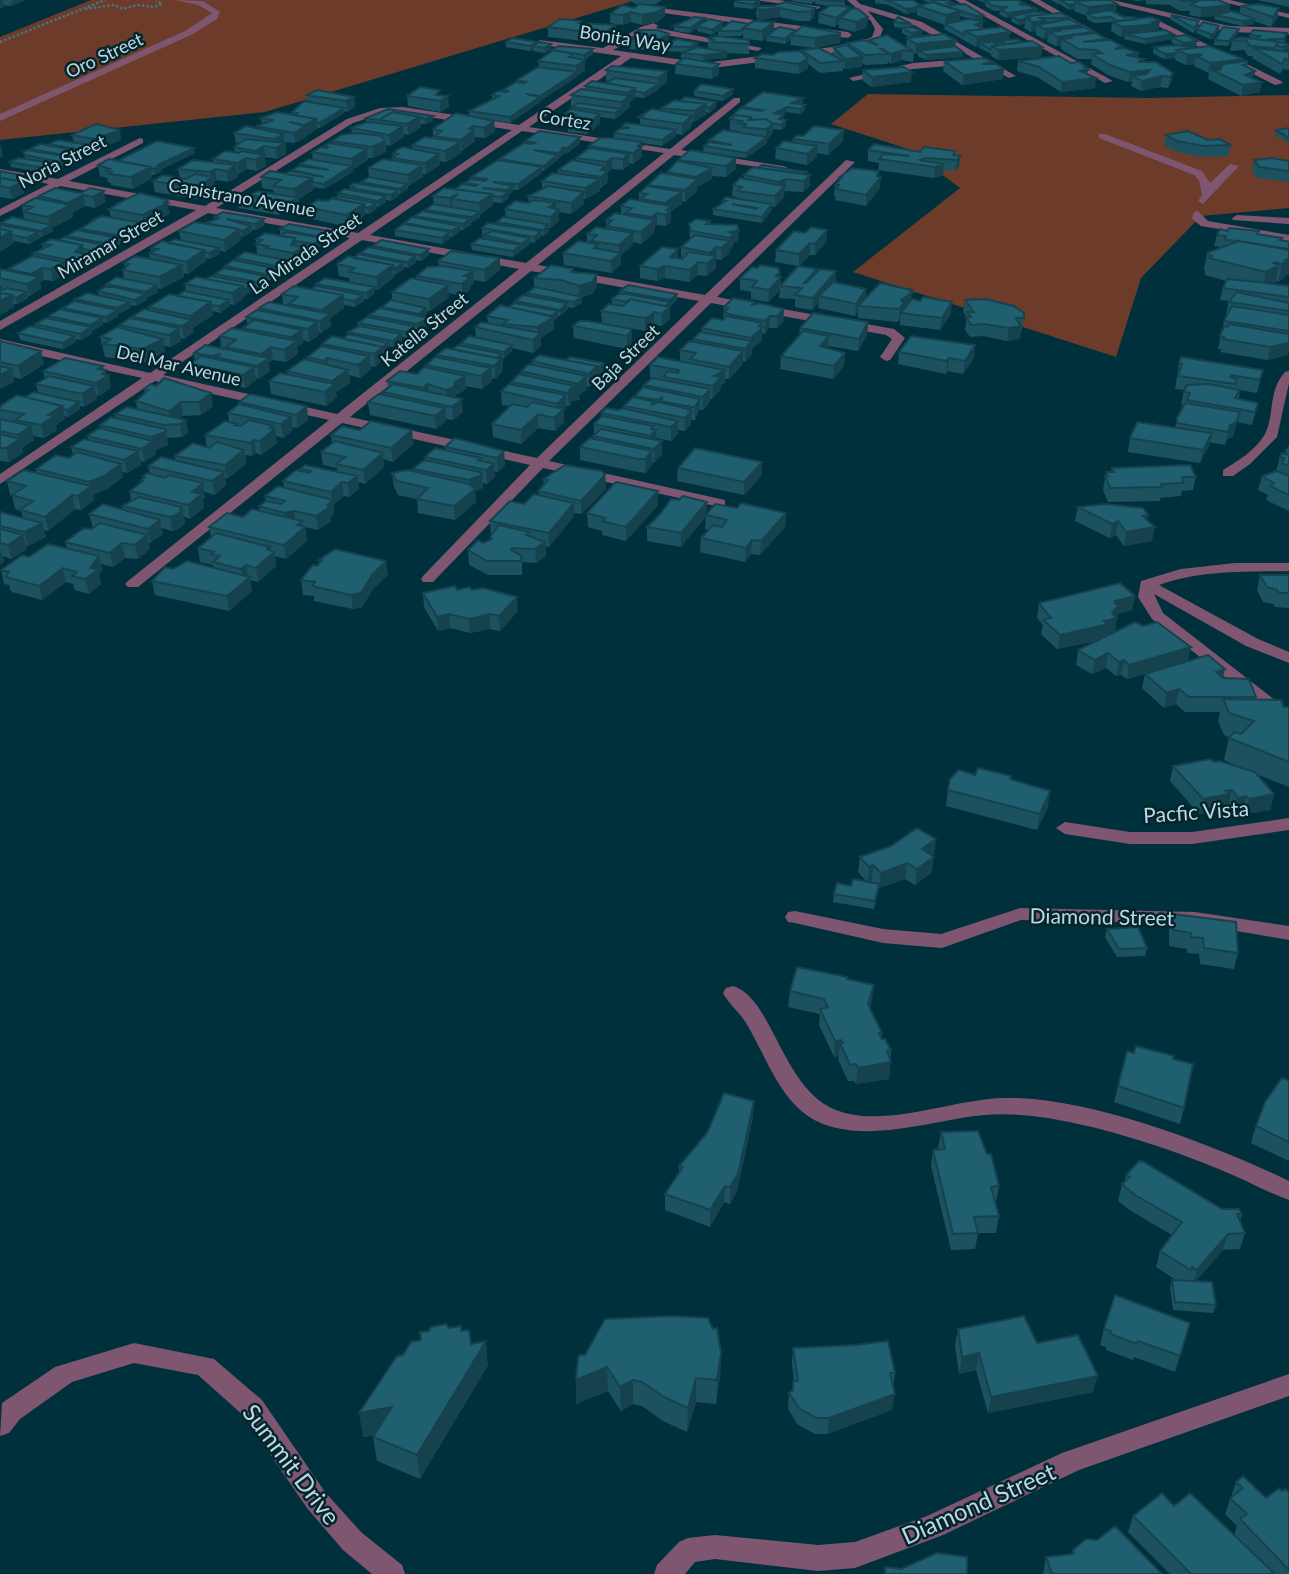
<svg xmlns="http://www.w3.org/2000/svg" width="1289" height="1574" font-family="Lato,sans-serif">
	<style>
		.green { fill: #6c3b2a }
		.lines { fill: none; stroke-linecap: round; stroke-linejoin: round }
		.path { stroke: #4a727d; stroke-width: 2.5; stroke-dasharray: 2.5 2; stroke-linecap: butt }
		.minor { fill: #7e5670; fill-rule: evenodd }
		.wall { fill: #1c5260; fill-rule: evenodd }
		.shaded-wall { fill: #16424e }
		.building { fill: #205f70; stroke: #16424e; stroke-width: 2; fill-rule: evenodd }
		.labels { text-anchor: middle; dominant-baseline: central; stroke-width: 5; stroke-linejoin: round; paint-order: stroke }
		.far-street-label { font-size: 18px; fill: #bcd8e2; stroke: #05252d }
		.street-label { font-size: 21px; fill: #bcd8e2; stroke: #05252d }
		.near-street-label { font-size: 24px; fill: #bcd8e2; stroke: #05252d }
	</style>
	<rect width="100%" height="100%" fill="#00303c"/>
	<path class="green" d="M 91,0 L 636,0 L 265,112 L 0,140 L 0,37 Z
		M 868,94 L 1150,98 L 1289,95 L 1289,208 L 1201,216 L 1141,278 L 1116,357 L 853,272 L 960,188 L 908,149 L 831,124 Z"/>
	<g class="lines">
		<path class="path" d="M 85,9 L 114,5 L 123,9 L 137,5 L 154,7 L 162,4 L 156,0
			M 0,42 L 105,0"/>
		<path class="minor" d="M 175,0 L 203,1 L 220,12 L 217,19 L 191,35 L 0,121 L 0,114 L 185,31 L 212,13 L 198,5 Z
			M 755,0 L 779,0 L 821,7 L 817,9 Z
			M 847,0 L 856,0 L 860,4 L 922,22 L 1016,76 L 1009,78 L 916,26 L 868,11 L 883,29 L 879,40 L 832,53 L 704,69 L 631,58 L 529,127 L 670,149 L 734,98 L 740,98 L 740,102 L 681,150 L 783,166 L 787,167 L 787,171 L 674,155 L 538,265 L 705,295 L 846,160 L 855,162 L 717,297 L 894,329 L 905,338 L 890,360 L 886,361 L 880,357 L 892,339 L 886,335 L 711,303 L 549,461 L 725,500 L 725,506 L 720,507 L 543,468 L 433,582 L 423,582 L 421,579 L 423,576 L 530,465 L 342,423 L 138,587 L 128,587 L 125,584 L 128,581 L 329,420 L 155,381 L 0,484 L 0,474 L 142,378 L 0,347 L 0,339 L 150,373 L 350,238 L 208,213 L 0,330 L 0,321 L 196,210 L 60,186 L 0,216 L 0,209 L 49,184 L 0,175 L 0,169 L 58,179 L 140,138 L 143,139 L 143,143 L 69,181 L 205,206 L 347,119 L 380,108 L 403,107 L 519,125 L 621,56 L 542,45 L 539,40 L 603,48 L 641,27 L 654,23 L 658,26 L 656,28 L 762,48 L 758,51 L 648,32 L 613,50 L 704,63 L 832,47 L 867,39 L 872,37 L 875,29 L 871,21 ZM 384,113 L 403,113 L 512,130 L 358,233 L 216,208 L 353,123 ZM 522,131 L 664,153 L 526,263 L 370,235 ZM 362,240 L 519,269 L 337,414 L 163,375 ZM 531,271 L 699,301 L 537,458 L 350,417 Z
			M 955,0 L 965,0 L 1113,81 L 1105,83 Z
			M 1030,0 L 1040,0 L 1118,45 L 1111,47 Z
			M 1097,0 L 1112,0 L 1229,26 L 1289,28 L 1289,34 L 1229,32 Z
			M 1215,0 L 1230,0 L 1289,14 L 1289,18 Z
			M 644,6 L 848,32 L 852,35 L 848,38 L 641,10 Z
			M 1151,17 L 1281,81 L 1283,83 L 1275,85 L 1148,21 Z
			M 968,59 L 971,60 L 971,64 L 913,69 L 853,81 L 849,78 L 913,63 Z
			M 1099,134 L 1105,134 L 1202,171 L 1210,183 L 1230,164 L 1239,166 L 1203,204 L 1198,201 L 1202,195 L 1199,180 L 1194,175 L 1099,138 Z
			M 1198,211 L 1208,221 L 1289,235 L 1289,241 L 1201,226 L 1192,219 L 1194,212 Z
			M 1237,215 L 1289,218 L 1289,224 L 1233,220 L 1232,218 Z
			M 1289,371 L 1289,383 L 1277,437 L 1250,464 L 1233,476 L 1223,476 L 1223,470 C 1238,461 1256,450 1265,434 C 1275,413 1268,391 1285,372 Z
			M 1235,563 L 1289,563 L 1289,571 C 1245,572 1200,570 1159,585 L 1258,639 L 1289,652 L 1289,663 L 1246,646 L 1154,594 L 1163,613 L 1289,711 L 1289,724 L 1283,723 L 1152,619 L 1138,597 L 1141,581 L 1181,569 Z
			M 1289,818 L 1289,830 L 1192,844 L 1130,844 L 1065,834 L 1056,828 L 1065,822 L 1130,832 L 1192,832 Z
			M 1020,908 L 1195,912 L 1289,926 L 1289,940 L 1195,924 L 1021,920 L 942,948 L 883,943 L 795,923 L 788,922 L 785,917 L 788,912 L 795,911 L 883,929 L 941,934 Z
			M 733,986 C 773,998 782,1089 836,1110 C 884,1129 953,1099 1004,1098 C 1088,1096 1214,1145 1289,1181 L 1289,1200 C 1266,1192 1244,1179 1221,1170 C 1165,1147 1107,1128 1048,1118 C 1026,1115 1005,1113 984,1115 C 928,1120 841,1154 795,1105 C 773,1082 762,1049 746,1023 C 739,1012 729,1004 723,993 L 726,988 Z
			M 134,1343 L 214,1359 L 262,1400 L 325,1492 L 361,1532 L 402,1565 L 405,1574 L 372,1574 L 343,1550 L 307,1508 L 244,1416 L 198,1375 L 134,1363 L 72,1382 L 20,1419 L 9,1433 L 0,1436 L 2,1403 L 55,1367 Z
			M 1289,1374 L 1289,1396 L 1079,1470 L 943,1535 L 855,1568 L 818,1571 L 715,1559 L 695,1562 L 685,1574 L 654,1574 L 657,1565 L 679,1542 L 688,1538 L 715,1535 L 818,1545 L 855,1542 L 927,1516 L 1062,1453 Z"/>
	</g>
	<path class="wall" d="M 0,0 L 25,0 L 11,6 L 3,5 L 4,7 Z
		M 629,0 L 662,0 L 656,4 L 641,4 L 665,16 L 657,22 L 642,25 L 631,22 L 623,25 L 610,23 L 610,14 L 634,8 L 639,4 L 635,4 Z
		M 760,0 L 760,4 L 758,6 L 815,8 L 814,17 L 810,21 L 798,21 L 780,17 L 758,20 L 756,15 L 757,7 L 753,9 L 734,7 L 734,2 Z
		M 791,0 L 842,0 L 845,2 L 845,6 L 850,7 L 850,11 L 868,17 L 867,27 L 855,32 L 839,28 L 839,24 L 835,27 L 818,23 L 819,13 L 830,6 L 815,4 L 815,1 L 811,4 L 791,1 Z
		M 875,0 L 912,0 L 921,5 L 929,3 L 923,0 L 950,0 L 953,5 L 983,20 L 978,20 L 983,26 L 980,27 L 1009,40 L 1042,47 L 1041,57 L 998,60 L 991,56 L 991,54 L 979,48 L 980,46 L 976,47 L 944,29 L 945,25 L 917,15 L 917,12 L 906,14 L 889,5 L 875,3 ZM 960,16 L 971,19 L 960,20 Z
		M 977,0 L 1018,0 L 1024,3 L 1024,5 L 1037,9 L 1037,12 L 1071,18 L 1070,20 L 1082,25 L 1082,27 L 1093,34 L 1121,48 L 1144,62 L 1173,73 L 1171,83 L 1168,88 L 1160,87 L 1141,91 L 1131,86 L 1132,82 L 1128,82 L 1108,75 L 1091,64 L 1092,59 L 1077,59 L 1061,49 L 1061,46 L 1056,46 L 1047,42 L 1048,38 L 1044,39 L 1036,35 L 1036,31 L 1031,32 L 1024,28 L 1025,24 L 1018,25 L 1011,21 L 1012,17 L 1006,18 L 999,14 L 1000,11 L 994,11 L 985,6 L 985,3 Z
		M 1051,0 L 1110,0 L 1116,13 L 1158,31 L 1173,34 L 1172,37 L 1196,46 L 1189,47 L 1243,62 L 1254,78 L 1260,92 L 1241,96 L 1208,79 L 1209,73 L 1194,66 L 1194,64 L 1186,65 L 1175,60 L 1175,58 L 1164,59 L 1154,54 L 1153,52 L 1154,47 L 1178,46 L 1171,42 L 1172,39 L 1145,44 L 1124,39 L 1125,36 L 1121,37 L 1111,31 L 1112,23 L 1110,22 L 1094,23 L 1087,19 L 1087,16 L 1074,11 L 1074,9 L 1069,10 L 1061,5 L 1061,4 L 1058,4 Z
		M 1133,0 L 1222,0 L 1222,2 L 1230,5 L 1229,12 L 1239,14 L 1241,6 L 1279,8 L 1277,18 L 1271,27 L 1254,21 L 1254,24 L 1242,26 L 1214,19 L 1215,16 L 1200,17 L 1189,15 L 1190,11 L 1180,11 L 1171,6 L 1171,5 L 1146,4 L 1146,0 L 1136,1 Z
		M 1257,0 L 1289,0 L 1289,7 Z
		M 1171,15 L 1198,26 L 1193,33 L 1170,19 Z
		M 732,21 L 774,31 L 795,30 L 795,32 L 841,33 L 840,43 L 815,48 L 790,45 L 791,39 L 785,44 L 766,41 L 767,37 L 762,41 L 743,38 L 743,34 L 741,36 L 718,36 L 718,31 Z
		M 704,22 L 723,22 L 723,27 L 712,35 L 697,31 L 697,28 L 690,33 L 674,31 L 674,26 Z
		M 894,22 L 911,24 L 911,27 L 913,27 L 911,38 L 902,33 L 902,28 L 894,27 Z
		M 581,23 L 616,25 L 616,34 L 603,43 L 548,37 L 548,27 Z
		M 1197,29 L 1218,31 L 1213,39 L 1210,39 L 1196,33 Z
		M 1239,29 L 1238,34 L 1232,41 L 1249,39 L 1250,35 L 1286,38 L 1284,43 L 1284,52 L 1289,52 L 1289,70 L 1283,69 L 1280,74 L 1252,58 L 1253,56 L 1248,56 L 1244,50 L 1230,51 L 1232,41 L 1228,46 L 1214,45 L 1215,40 Z
		M 637,30 L 669,34 L 669,42 L 712,49 L 708,48 L 708,38 L 749,40 L 749,54 L 727,53 L 727,58 L 703,60 L 719,64 L 719,74 L 712,79 L 675,74 L 676,64 L 684,58 L 681,58 L 681,53 L 683,52 L 629,49 L 629,39 L 637,36 Z
		M 907,38 L 956,40 L 955,46 L 963,57 L 926,60 L 918,56 L 918,54 L 914,53 L 913,62 L 902,60 L 891,64 L 888,62 L 887,64 L 865,65 L 862,63 L 862,67 L 845,69 L 843,68 L 843,71 L 820,73 L 808,64 L 808,68 L 799,74 L 755,68 L 755,58 L 802,53 L 802,50 L 833,56 L 834,48 L 847,46 L 847,43 L 869,42 L 869,40 L 906,47 Z
		M 506,42 L 537,42 L 537,44 L 551,44 L 551,49 L 545,53 L 533,51 L 533,49 L 530,51 L 506,47 Z
		M 593,49 L 593,54 L 584,60 L 585,70 L 577,76 L 577,77 L 540,101 L 540,102 L 510,123 L 477,117 L 494,121 L 495,132 L 485,138 L 475,137 L 475,141 L 462,151 L 461,151 L 461,153 L 446,162 L 439,161 L 440,165 L 426,174 L 423,174 L 423,177 L 408,186 L 408,189 L 400,194 L 399,194 L 399,196 L 391,201 L 386,200 L 386,202 L 379,207 L 376,206 L 377,209 L 369,214 L 364,213 L 365,215 L 348,227 L 308,218 L 306,207 L 328,201 L 338,196 L 338,193 L 350,190 L 350,186 L 361,184 L 361,182 L 369,177 L 368,168 L 392,160 L 393,153 L 412,149 L 412,145 L 433,138 L 433,129 L 469,116 L 469,111 L 492,100 L 492,95 L 503,92 L 503,90 L 517,82 L 517,80 L 539,67 L 538,61 L 552,51 L 552,50 Z
		M 944,61 L 993,64 L 1003,79 L 962,85 L 943,71 Z
		M 1018,61 L 1071,63 L 1088,68 L 1087,74 L 1095,88 L 1061,92 L 1037,77 L 1017,71 Z
		M 606,70 L 667,71 L 667,82 L 659,88 L 659,89 L 644,98 L 635,97 L 635,98 L 630,102 L 630,107 L 615,119 L 600,117 L 600,124 L 587,134 L 568,132 L 568,124 L 565,124 L 565,113 L 572,110 L 572,107 L 573,106 L 571,106 L 571,95 L 585,89 L 585,86 L 606,83 L 609,81 L 606,81 Z
		M 863,70 L 911,82 L 871,87 L 862,80 Z
		M 733,89 L 733,94 L 723,101 L 694,96 L 694,91 Z
		M 307,95 L 354,97 L 355,107 L 347,112 L 344,111 L 344,113 L 320,128 L 317,128 L 317,129 L 306,135 L 306,137 L 295,143 L 285,142 L 286,154 L 277,159 L 266,157 L 265,158 L 266,166 L 257,171 L 247,169 L 239,174 L 237,174 L 238,177 L 228,182 L 217,180 L 214,182 L 215,189 L 197,199 L 155,192 L 153,181 L 180,178 L 178,169 L 213,162 L 213,159 L 235,153 L 234,147 L 239,144 L 236,143 L 234,133 L 256,128 L 256,126 L 262,124 L 261,118 L 292,115 L 292,112 L 307,102 Z
		M 440,95 L 449,107 L 440,112 L 408,106 L 407,96 Z
		M 716,102 L 716,107 L 709,113 L 706,112 L 706,115 L 693,122 L 692,122 L 691,127 L 682,135 L 676,134 L 676,136 L 662,146 L 642,143 L 642,157 L 633,164 L 629,163 L 629,165 L 623,170 L 612,169 L 608,171 L 608,182 L 600,188 L 600,191 L 584,199 L 584,204 L 571,214 L 559,212 L 559,221 L 551,228 L 548,228 L 549,232 L 544,236 L 541,235 L 541,237 L 534,243 L 530,242 L 530,244 L 522,250 L 521,249 L 521,251 L 513,257 L 472,250 L 471,244 L 483,239 L 483,235 L 486,234 L 482,234 L 482,228 L 497,224 L 497,222 L 506,218 L 505,209 L 529,203 L 528,196 L 542,189 L 542,181 L 558,173 L 558,170 L 576,161 L 576,158 L 590,148 L 589,146 L 614,139 L 614,133 L 622,128 L 622,126 L 640,125 L 640,116 L 661,111 L 661,108 Z
		M 803,103 L 801,104 L 805,105 L 805,110 L 800,114 L 787,112 L 782,114 L 786,126 L 781,130 L 773,129 L 772,134 L 767,139 L 767,143 L 746,158 L 703,152 L 704,146 L 709,142 L 709,140 L 739,133 L 739,131 L 730,130 L 730,118 L 742,108 L 742,107 Z
		M 388,109 L 433,121 L 426,124 L 420,124 L 421,127 L 408,135 L 403,134 L 404,137 L 390,146 L 386,145 L 386,152 L 373,158 L 368,158 L 368,160 L 352,170 L 353,172 L 324,189 L 313,187 L 314,189 L 299,199 L 299,203 L 289,208 L 287,208 L 287,209 L 279,215 L 239,208 L 239,202 L 251,197 L 250,195 L 274,193 L 273,190 L 262,188 L 261,177 L 286,174 L 292,172 L 292,170 L 300,166 L 300,164 L 313,160 L 312,152 L 324,148 L 324,146 L 332,143 L 332,141 L 352,134 L 351,128 L 366,122 L 366,118 Z
		M 1289,128 L 1289,144 L 1275,135 L 1276,130 Z
		M 72,135 L 121,140 L 97,150 L 95,150 L 96,151 L 85,156 L 85,157 L 76,162 L 71,161 L 71,163 L 61,168 L 61,169 L 51,174 L 11,167 L 10,162 L 25,159 L 23,152 L 30,151 L 30,149 L 49,146 L 49,144 L 74,142 Z
		M 1166,135 L 1208,140 L 1231,145 L 1228,156 L 1202,157 L 1176,152 L 1164,145 Z
		M 793,139 L 843,141 L 828,155 L 817,153 L 817,157 L 807,165 L 775,159 L 776,148 L 793,142 Z
		M 525,141 L 580,143 L 568,153 L 564,154 L 544,171 L 542,171 L 542,173 L 518,190 L 513,190 L 513,192 L 508,195 L 509,198 L 502,203 L 493,202 L 493,205 L 480,215 L 480,218 L 471,223 L 471,225 L 463,230 L 460,230 L 460,231 L 452,237 L 450,237 L 450,238 L 442,244 L 395,236 L 395,230 L 414,218 L 414,216 L 425,211 L 425,210 L 434,204 L 433,196 L 455,189 L 465,185 L 465,183 L 472,179 L 471,177 L 525,143 Z
		M 690,150 L 736,169 L 726,177 L 712,176 L 712,179 L 697,187 L 697,191 L 685,202 L 682,201 L 682,204 L 671,211 L 671,222 L 666,226 L 657,225 L 655,226 L 655,232 L 641,244 L 633,242 L 633,245 L 621,255 L 621,264 L 612,273 L 564,265 L 563,253 L 587,242 L 587,234 L 607,229 L 606,220 L 621,214 L 621,206 L 639,201 L 639,193 L 648,187 L 648,185 L 667,174 L 667,172 L 678,161 L 678,160 Z
		M 868,150 L 955,151 L 954,155 L 960,156 L 959,167 L 955,171 L 944,170 L 943,175 L 934,178 L 878,170 L 879,163 L 868,161 Z
		M 195,153 L 162,169 L 162,171 L 155,175 L 152,175 L 152,178 L 133,189 L 111,185 L 111,183 L 108,182 L 107,178 L 100,176 L 98,165 L 117,161 Z
		M 1254,160 L 1289,161 L 1289,182 L 1257,178 L 1252,171 Z
		M 0,171 L 32,182 L 23,187 L 24,193 L 12,199 L 0,197 Z
		M 807,174 L 810,186 L 803,192 L 784,191 L 784,197 L 775,207 L 772,207 L 772,210 L 762,223 L 713,215 L 713,209 L 722,204 L 722,201 L 737,199 L 737,197 L 732,196 L 733,185 L 744,179 L 744,175 Z
		M 840,177 L 880,188 L 866,206 L 835,200 L 836,196 L 834,196 L 835,185 L 839,180 Z
		M 90,188 L 106,202 L 95,208 L 85,206 L 72,213 L 73,217 L 52,228 L 53,231 L 42,237 L 39,236 L 40,238 L 29,244 L 14,241 L 14,243 L 1,225 L 0,223 L 24,220 L 22,205 L 40,199 L 39,196 L 81,193 Z
		M 116,204 L 170,211 L 169,214 L 143,226 L 144,229 L 132,234 L 132,238 L 124,242 L 120,241 L 120,244 L 110,250 L 106,249 L 106,251 L 95,257 L 87,255 L 89,266 L 77,273 L 66,271 L 66,274 L 53,281 L 44,280 L 40,282 L 41,289 L 30,296 L 28,295 L 28,298 L 17,304 L 14,304 L 14,307 L 0,315 L 0,269 L 8,271 L 8,269 L 33,256 L 33,253 L 43,248 L 42,244 L 67,238 L 67,236 L 81,231 L 80,229 L 90,223 L 90,221 L 111,218 L 109,209 L 116,205 Z
		M 214,217 L 265,225 L 256,230 L 252,230 L 252,232 L 243,237 L 240,236 L 241,240 L 225,252 L 219,250 L 220,254 L 209,259 L 206,258 L 206,261 L 188,274 L 184,273 L 184,277 L 161,289 L 157,288 L 158,292 L 146,298 L 147,300 L 136,306 L 130,305 L 131,308 L 118,314 L 118,316 L 107,323 L 103,322 L 103,325 L 92,331 L 92,334 L 81,340 L 76,339 L 76,342 L 63,349 L 20,340 L 18,333 L 35,327 L 35,324 L 49,318 L 49,316 L 63,310 L 63,308 L 76,301 L 75,299 L 99,295 L 98,291 L 106,287 L 106,284 L 124,279 L 123,270 L 125,268 L 124,263 L 150,259 L 149,253 L 151,252 L 151,248 L 168,243 L 181,240 L 179,231 L 215,220 Z
		M 710,221 L 710,225 L 738,241 L 734,242 L 733,246 L 730,250 L 730,253 L 721,260 L 716,259 L 716,268 L 707,276 L 698,275 L 689,282 L 665,278 L 657,281 L 640,278 L 640,266 L 678,258 L 681,259 L 681,247 L 690,240 L 689,224 Z
		M 280,229 L 336,238 L 327,244 L 323,243 L 323,244 L 314,250 L 303,248 L 304,259 L 294,265 L 291,264 L 291,267 L 282,273 L 278,272 L 279,275 L 271,280 L 266,280 L 267,282 L 258,288 L 253,287 L 253,290 L 244,296 L 244,298 L 234,305 L 230,304 L 230,306 L 220,313 L 212,311 L 213,315 L 193,328 L 194,332 L 184,339 L 180,338 L 181,341 L 171,347 L 164,346 L 165,352 L 145,362 L 105,357 L 100,337 L 119,327 L 119,325 L 133,318 L 132,317 L 149,311 L 149,307 L 186,291 L 185,284 L 216,276 L 215,274 L 225,268 L 225,266 L 236,261 L 236,258 L 257,255 L 256,239 L 280,236 Z
		M 827,230 L 826,242 L 815,255 L 810,255 L 799,266 L 817,272 L 836,282 L 866,289 L 866,298 L 911,301 L 951,314 L 940,330 L 900,325 L 900,319 L 898,322 L 858,318 L 858,312 L 855,316 L 818,308 L 819,302 L 812,310 L 795,307 L 795,299 L 779,298 L 780,290 L 768,302 L 751,299 L 751,292 L 740,290 L 740,278 L 781,277 L 781,285 L 798,266 L 775,262 L 776,250 L 805,233 Z
		M 1217,235 L 1258,235 L 1282,238 L 1285,276 L 1284,278 L 1278,282 L 1275,281 L 1274,284 L 1289,286 L 1289,350 L 1287,355 L 1268,360 L 1220,352 L 1221,349 L 1218,349 L 1224,321 L 1227,314 L 1226,314 L 1229,301 L 1220,300 L 1223,288 L 1226,281 L 1205,275 L 1205,271 L 1204,270 L 1207,253 L 1221,247 L 1214,246 Z
		M 373,246 L 429,255 L 421,261 L 416,260 L 416,262 L 408,268 L 404,267 L 404,269 L 394,275 L 394,277 L 378,290 L 375,289 L 375,293 L 367,299 L 364,299 L 364,301 L 355,307 L 344,305 L 344,308 L 330,318 L 331,326 L 321,333 L 318,332 L 319,335 L 309,342 L 303,340 L 303,343 L 297,347 L 298,354 L 286,362 L 273,360 L 269,362 L 270,371 L 259,379 L 256,378 L 256,380 L 245,388 L 192,377 L 190,364 L 195,360 L 194,353 L 221,348 L 220,336 L 243,330 L 243,328 L 248,325 L 246,317 L 259,311 L 259,308 L 283,305 L 282,294 L 311,289 L 316,286 L 316,284 L 350,282 L 349,278 L 339,276 L 337,264 L 361,255 L 360,253 L 373,248 Z
		M 500,258 L 500,270 L 485,282 L 474,280 L 474,284 L 471,285 L 471,289 L 462,296 L 448,293 L 449,297 L 430,311 L 427,311 L 427,314 L 423,317 L 430,325 L 417,330 L 415,330 L 415,334 L 407,338 L 401,337 L 402,340 L 393,347 L 388,346 L 389,349 L 384,353 L 384,359 L 375,367 L 370,366 L 371,369 L 360,378 L 349,375 L 350,383 L 336,392 L 337,397 L 326,406 L 271,394 L 269,381 L 288,374 L 287,371 L 308,360 L 307,357 L 323,346 L 322,344 L 343,339 L 348,335 L 348,332 L 358,326 L 358,323 L 369,317 L 369,315 L 382,309 L 382,307 L 392,300 L 392,292 L 417,279 L 417,276 L 439,266 L 438,261 Z
		M 573,269 L 573,272 L 597,286 L 592,294 L 582,297 L 582,303 L 573,308 L 568,307 L 568,309 L 560,316 L 558,316 L 558,317 L 554,321 L 554,329 L 541,338 L 541,346 L 533,353 L 512,348 L 512,351 L 504,358 L 503,358 L 502,372 L 495,379 L 492,378 L 492,381 L 482,389 L 466,386 L 466,389 L 456,395 L 456,397 L 463,412 L 453,420 L 446,419 L 446,421 L 436,429 L 370,415 L 368,402 L 383,395 L 383,392 L 388,388 L 387,381 L 417,374 L 426,368 L 426,365 L 437,358 L 437,355 L 461,346 L 461,343 L 476,338 L 475,327 L 488,323 L 487,316 L 509,307 L 515,303 L 515,301 L 527,295 L 527,293 L 534,287 L 534,278 Z
		M 620,291 L 677,300 L 670,306 L 670,319 L 662,326 L 654,325 L 654,328 L 645,331 L 602,323 L 601,311 L 612,304 L 612,299 L 620,294 Z
		M 965,300 L 1024,313 L 1022,330 L 1021,330 L 1020,339 L 1007,341 L 983,336 L 970,337 L 965,330 L 967,317 L 963,312 Z
		M 755,302 L 755,304 L 784,309 L 783,322 L 777,328 L 769,328 L 765,334 L 762,333 L 762,340 L 752,349 L 752,354 L 745,362 L 743,361 L 743,364 L 729,379 L 725,379 L 725,383 L 721,385 L 720,390 L 712,399 L 710,399 L 710,402 L 703,410 L 699,409 L 695,420 L 691,420 L 691,424 L 685,431 L 678,430 L 678,434 L 671,441 L 656,438 L 656,439 L 662,441 L 662,454 L 654,463 L 652,462 L 652,465 L 645,473 L 638,472 L 580,460 L 580,447 L 593,439 L 594,435 L 594,424 L 601,417 L 601,413 L 619,410 L 624,408 L 624,406 L 635,398 L 635,396 L 644,388 L 644,385 L 652,378 L 650,378 L 650,365 L 680,361 L 680,350 L 693,342 L 693,339 L 702,332 L 702,328 L 723,320 L 724,307 Z
		M 868,322 L 867,335 L 858,351 L 828,346 L 828,348 L 845,353 L 844,366 L 833,379 L 780,369 L 781,356 L 799,335 L 800,328 Z
		M 573,326 L 632,329 L 632,342 L 627,349 L 574,338 Z
		M 0,341 L 41,351 L 44,364 L 21,379 L 13,377 L 14,382 L 0,389 Z
		M 899,352 L 974,358 L 963,374 L 948,371 L 946,374 L 898,364 Z
		M 532,361 L 604,370 L 598,375 L 598,379 L 589,387 L 587,386 L 587,389 L 579,395 L 580,400 L 572,401 L 569,406 L 566,406 L 566,408 L 564,411 L 564,422 L 555,431 L 538,428 L 521,444 L 493,437 L 492,424 L 510,406 L 502,405 L 501,391 L 511,385 L 511,382 L 521,375 L 521,371 L 532,365 Z
		M 1179,364 L 1263,370 L 1257,393 L 1240,390 L 1239,398 L 1258,403 L 1252,425 L 1237,422 L 1233,437 L 1227,439 L 1225,445 L 1209,442 L 1200,463 L 1128,452 L 1130,438 L 1175,428 L 1177,418 L 1183,405 L 1181,405 L 1184,390 L 1175,389 Z
		M 103,366 L 103,370 L 107,375 L 111,388 L 99,396 L 96,395 L 97,399 L 84,407 L 80,406 L 80,409 L 68,417 L 64,416 L 65,419 L 56,425 L 57,430 L 44,438 L 33,436 L 34,440 L 22,448 L 23,453 L 9,462 L 0,461 L 0,406 L 38,393 L 36,384 L 45,379 L 43,371 Z
		M 151,384 L 213,406 L 201,415 L 183,416 L 179,418 L 186,420 L 188,433 L 182,437 L 167,438 L 168,445 L 155,450 L 156,454 L 144,462 L 140,461 L 141,465 L 127,473 L 122,472 L 123,477 L 107,489 L 93,495 L 94,500 L 81,510 L 75,509 L 48,531 L 44,530 L 46,537 L 28,546 L 26,546 L 27,549 L 11,559 L 3,556 L 4,562 L 0,565 L 0,512 L 23,518 L 21,511 L 15,509 L 12,495 L 10,495 L 7,481 L 36,473 L 36,469 L 69,458 L 73,455 L 71,447 L 88,439 L 87,436 L 101,428 L 100,425 L 116,418 L 115,414 L 137,409 L 136,401 L 145,394 L 144,389 Z
		M 239,402 L 307,406 L 308,420 L 298,428 L 292,427 L 293,430 L 283,438 L 276,436 L 277,443 L 261,455 L 256,453 L 252,456 L 245,455 L 246,464 L 227,479 L 225,478 L 226,485 L 215,495 L 204,492 L 205,497 L 203,499 L 204,508 L 190,519 L 184,517 L 185,524 L 178,529 L 172,531 L 162,528 L 163,534 L 150,543 L 149,543 L 150,549 L 138,559 L 125,558 L 113,567 L 101,564 L 102,570 L 99,574 L 101,584 L 89,594 L 75,590 L 73,584 L 66,582 L 42,600 L 12,592 L 10,590 L 9,585 L 4,584 L 1,570 L 29,557 L 67,548 L 65,542 L 93,528 L 89,514 L 123,509 L 122,506 L 131,501 L 130,491 L 141,482 L 141,480 L 143,479 L 143,476 L 150,473 L 148,466 L 175,460 L 175,456 L 207,448 L 205,435 L 229,422 L 228,413 L 239,405 Z
		M 360,430 L 412,430 L 413,444 L 393,462 L 383,459 L 384,467 L 365,484 L 358,482 L 359,489 L 349,497 L 344,496 L 333,505 L 334,513 L 331,517 L 331,521 L 318,530 L 305,527 L 307,541 L 286,559 L 275,556 L 276,566 L 258,582 L 250,580 L 252,591 L 229,611 L 155,595 L 152,581 L 173,569 L 213,567 L 213,565 L 200,562 L 198,548 L 211,537 L 209,527 L 260,511 L 259,506 L 266,501 L 265,496 L 284,487 L 283,481 L 301,471 L 300,469 L 337,471 L 337,468 L 323,465 L 321,452 L 332,443 L 331,435 Z
		M 1289,446 L 1289,511 L 1266,500 L 1268,495 L 1258,490 L 1262,476 L 1280,472 L 1276,471 L 1280,457 L 1285,454 L 1286,450 Z
		M 445,447 L 504,451 L 505,465 L 498,472 L 494,471 L 495,477 L 487,484 L 482,483 L 483,488 L 475,491 L 476,502 L 455,520 L 418,513 L 417,499 L 398,495 L 394,487 L 392,473 L 414,472 L 413,469 L 425,460 L 425,457 L 445,450 Z
		M 762,462 L 762,475 L 744,495 L 677,481 L 678,468 Z
		M 1112,468 L 1196,477 L 1193,490 L 1182,491 L 1181,496 L 1160,498 L 1160,501 L 1108,502 L 1103,490 L 1106,472 L 1111,472 Z
		M 605,475 L 606,489 L 581,514 L 574,513 L 574,516 L 549,547 L 545,546 L 546,556 L 536,563 L 522,562 L 522,575 L 488,575 L 469,565 L 468,550 L 491,539 L 492,535 L 491,535 L 490,521 L 524,504 L 539,495 L 538,491 L 544,485 L 543,479 Z
		M 658,491 L 658,505 L 626,541 L 602,535 L 602,531 L 588,527 L 587,513 Z
		M 679,500 L 707,502 L 706,515 L 737,508 L 786,513 L 785,527 L 760,555 L 751,554 L 745,562 L 700,552 L 701,538 L 709,530 L 705,529 L 706,516 L 681,547 L 647,541 L 647,527 Z
		M 1078,507 L 1148,515 L 1147,520 L 1152,541 L 1124,546 L 1116,535 L 1110,538 L 1075,521 Z
		M 319,560 L 388,575 L 373,589 L 362,607 L 353,609 L 314,601 L 314,596 L 303,595 L 301,580 L 319,563 Z
		M 1260,575 L 1289,575 L 1289,608 L 1275,607 L 1273,604 L 1263,602 L 1257,590 Z
		M 457,590 L 472,590 L 518,611 L 500,631 L 490,629 L 470,633 L 450,628 L 438,631 L 424,607 L 423,593 Z
		M 1135,596 L 1132,610 L 1117,614 L 1115,632 L 1188,661 L 1223,678 L 1256,697 L 1255,699 L 1284,707 L 1289,707 L 1289,787 L 1256,774 L 1274,794 L 1270,810 L 1245,814 L 1242,811 L 1234,813 L 1228,806 L 1226,806 L 1225,810 L 1199,814 L 1170,781 L 1173,766 L 1214,762 L 1244,769 L 1224,760 L 1229,737 L 1224,735 L 1218,721 L 1220,712 L 1185,712 L 1176,704 L 1164,708 L 1142,688 L 1145,674 L 1127,679 L 1121,675 L 1116,676 L 1106,668 L 1092,674 L 1076,665 L 1078,650 L 1096,641 L 1057,649 L 1041,634 L 1043,625 L 1037,618 L 1039,603 Z
		M 975,775 L 1048,807 L 1037,830 L 946,806 L 948,790 Z
		M 934,855 L 932,856 L 932,872 L 915,885 L 905,879 L 879,888 L 874,909 L 833,902 L 834,894 L 867,882 L 858,872 L 860,857 Z
		M 1173,914 L 1238,953 L 1234,969 L 1200,964 L 1199,954 L 1187,953 L 1187,949 L 1169,946 L 1169,930 Z
		M 1107,929 L 1147,948 L 1145,956 L 1117,957 L 1105,937 Z
		M 847,979 L 874,985 L 870,1008 L 882,1033 L 882,1038 L 891,1050 L 889,1079 L 856,1084 L 854,1081 L 848,1081 L 838,1059 L 839,1056 L 834,1057 L 819,1025 L 820,1014 L 788,1007 L 790,991 Z
		M 1127,1051 L 1184,1108 L 1180,1124 L 1114,1102 Z
		M 1289,1080 L 1289,1161 L 1251,1143 L 1256,1126 Z
		M 753,1117 L 737,1191 L 730,1204 L 724,1202 L 710,1227 L 665,1210 L 665,1194 L 679,1173 L 679,1166 Z
		M 941,1132 L 999,1186 L 996,1202 L 995,1203 L 999,1216 L 996,1233 L 978,1233 L 975,1249 L 951,1250 L 931,1166 L 933,1150 L 938,1149 Z
		M 1126,1175 L 1222,1209 L 1242,1214 L 1240,1221 L 1245,1233 L 1240,1249 L 1223,1250 L 1196,1281 L 1216,1305 L 1213,1313 L 1173,1310 L 1170,1288 L 1172,1280 L 1176,1280 L 1156,1267 L 1160,1251 L 1172,1235 L 1131,1211 L 1118,1201 L 1122,1184 L 1124,1182 Z
		M 1190,1323 L 1175,1372 L 1134,1357 L 1133,1360 L 1106,1350 L 1106,1347 L 1100,1345 L 1104,1329 Z
		M 449,1328 L 461,1331 L 488,1365 L 420,1479 L 377,1461 L 373,1437 L 374,1435 L 363,1437 L 403,1355 L 421,1340 Z
		M 958,1329 L 1037,1343 L 1093,1392 L 988,1413 L 976,1370 L 959,1374 L 955,1345 Z
		M 793,1348 L 895,1373 L 893,1386 L 892,1410 L 827,1434 L 815,1434 L 797,1424 L 788,1409 L 789,1393 L 792,1391 L 793,1382 L 794,1382 L 792,1364 Z
		M 721,1353 L 720,1377 L 716,1404 L 696,1402 L 687,1432 L 663,1421 L 642,1406 L 633,1404 L 621,1411 L 608,1391 L 576,1404 L 576,1380 L 585,1355 Z
		M 1236,1482 L 1266,1498 L 1282,1491 L 1289,1492 L 1289,1574 L 1170,1574 L 1128,1532 L 1133,1516 L 1174,1506 L 1234,1535 L 1237,1526 L 1225,1514 Z
		M 1073,1550 L 1162,1574 L 1043,1574 L 1046,1557 L 1072,1554 Z"/>
	<path class="shaded-wall" d="M 0,0 L 3,0 L 4,7 L 0,9 Z
		M 13,0 L 25,0 L 11,6 L 11,1 Z
		M 760,0 L 760,4 L 753,9 L 753,4 Z
		M 1215,0 L 1222,0 L 1221,6 L 1230,5 L 1229,15 L 1215,15 L 1215,16 L 1200,17 L 1202,8 Z
		M 1075,4 L 1074,9 L 1069,10 L 1069,5 Z
		M 1117,4 L 1116,13 L 1088,14 L 1087,16 L 1088,7 Z
		M 665,7 L 665,16 L 657,22 L 642,25 L 642,15 Z
		M 850,7 L 849,16 L 840,18 L 839,24 L 835,27 L 836,18 Z
		M 918,7 L 917,12 L 906,14 L 906,9 Z
		M 780,8 L 780,17 L 758,20 L 759,10 Z
		M 815,8 L 814,17 L 810,21 L 811,11 Z
		M 1279,8 L 1277,18 L 1271,27 L 1273,17 Z
		M 1037,9 L 1037,14 L 1006,18 L 1007,13 Z
		M 961,11 L 960,20 L 945,25 L 946,15 Z
		M 631,12 L 631,22 L 623,25 L 623,15 Z
		M 983,15 L 983,20 L 975,21 L 976,16 Z
		M 868,17 L 867,27 L 855,32 L 856,22 Z
		M 705,18 L 704,23 L 697,26 L 697,28 L 690,33 L 690,28 Z
		M 1040,18 L 1045,21 L 1044,28 L 1037,25 L 1036,31 L 1031,32 L 1032,22 Z
		M 1026,19 L 1025,24 L 1018,25 L 1018,20 Z
		M 1255,19 L 1254,24 L 1242,26 L 1243,21 Z
		M 983,21 L 983,26 L 975,30 L 975,25 Z
		M 1160,21 L 1158,31 L 1125,34 L 1125,36 L 1121,37 L 1122,27 Z
		M 723,22 L 723,27 L 712,35 L 712,30 Z
		M 774,22 L 774,32 L 767,36 L 767,37 L 762,41 L 762,31 Z
		M 616,25 L 616,34 L 603,43 L 603,34 Z
		M 1082,25 L 1081,33 L 1093,32 L 1092,41 L 1107,39 L 1106,49 L 1096,50 L 1067,36 L 1067,42 L 1062,39 L 1061,46 L 1056,46 L 1059,31 L 1057,30 L 1057,36 L 1049,32 L 1048,38 L 1044,39 L 1045,29 Z
		M 1219,26 L 1218,31 L 1213,39 L 1210,39 L 1210,34 Z
		M 1239,29 L 1238,34 L 1228,46 L 1229,41 Z
		M 795,30 L 795,35 L 791,35 L 791,39 L 785,44 L 785,39 Z
		M 922,31 L 921,36 L 911,38 L 911,33 Z
		M 1010,32 L 1009,42 L 999,41 L 998,44 L 984,46 L 980,43 L 980,46 L 976,47 L 977,37 Z
		M 841,33 L 840,43 L 815,48 L 815,38 Z
		M 669,34 L 669,44 L 659,46 L 658,50 L 658,40 Z
		M 1173,34 L 1172,39 L 1145,44 L 1145,39 Z
		M 956,40 L 955,50 L 918,51 L 918,54 L 916,54 L 916,44 Z
		M 1197,41 L 1196,46 L 1182,48 L 1183,43 Z
		M 537,42 L 537,46 L 533,46 L 533,49 L 530,51 L 530,46 Z
		M 698,43 L 698,48 L 688,52 L 689,47 Z
		M 551,44 L 551,49 L 545,53 L 545,48 Z
		M 1289,45 L 1289,50 L 1282,52 L 1283,47 Z
		M 1042,47 L 1041,57 L 998,60 L 999,50 Z
		M 593,49 L 593,54 L 584,60 L 584,55 Z
		M 903,50 L 902,60 L 891,64 L 891,54 Z
		M 963,52 L 963,57 L 926,60 L 927,55 Z
		M 727,53 L 727,58 L 703,60 L 703,55 Z
		M 1139,53 L 1137,63 L 1126,55 Z
		M 1176,53 L 1175,58 L 1164,59 L 1165,54 Z
		M 1199,54 L 1198,57 L 1196,56 L 1194,64 L 1186,65 L 1187,55 Z
		M 863,57 L 862,67 L 845,69 L 845,59 Z
		M 808,58 L 808,68 L 799,74 L 799,64 Z
		M 1144,59 L 1143,69 L 1150,70 L 1162,76 L 1160,87 L 1141,91 L 1142,81 L 1133,76 L 1132,82 L 1128,82 L 1130,72 L 1138,62 Z
		M 1244,59 L 1242,69 L 1217,72 L 1210,69 L 1209,73 L 1208,73 L 1210,63 Z
		M 585,60 L 585,70 L 577,76 L 577,77 L 540,101 L 540,96 L 576,73 L 576,66 Z
		M 993,62 L 992,71 L 1004,69 L 1003,79 L 962,85 L 964,75 L 982,64 Z
		M 719,64 L 719,74 L 712,79 L 712,69 Z
		M 1085,68 L 1088,68 L 1087,79 L 1096,78 L 1095,88 L 1061,92 L 1062,82 Z
		M 667,71 L 667,82 L 659,88 L 659,89 L 644,98 L 644,93 L 658,84 L 658,78 Z
		M 1255,71 L 1253,81 L 1245,75 Z
		M 912,72 L 911,82 L 871,87 L 872,77 Z
		M 1173,73 L 1171,83 L 1168,88 L 1170,77 Z
		M 1262,82 L 1260,92 L 1241,96 L 1243,85 Z
		M 635,88 L 635,98 L 630,102 L 630,107 L 621,113 L 621,102 L 627,98 L 627,93 Z
		M 733,89 L 733,94 L 723,101 L 723,96 Z
		M 448,96 L 449,107 L 440,112 L 440,101 Z
		M 354,97 L 355,107 L 347,112 L 346,101 Z
		M 540,97 L 540,102 L 510,123 L 510,117 Z
		M 803,98 L 803,103 L 792,108 L 792,103 Z
		M 716,102 L 716,107 L 709,113 L 709,108 Z
		M 706,104 L 706,115 L 693,122 L 694,111 Z
		M 805,105 L 805,110 L 800,114 L 800,109 Z
		M 787,107 L 787,112 L 774,119 L 774,113 Z
		M 344,108 L 344,113 L 320,128 L 319,123 Z
		M 621,109 L 621,115 L 615,119 L 615,113 Z
		M 600,114 L 600,124 L 587,134 L 587,124 Z
		M 433,116 L 433,121 L 426,124 L 425,119 Z
		M 692,116 L 691,127 L 682,135 L 682,124 Z
		M 420,117 L 421,127 L 408,135 L 407,124 Z
		M 316,119 L 317,129 L 307,136 L 305,125 Z
		M 786,120 L 786,126 L 781,130 L 781,125 Z
		M 494,121 L 495,132 L 485,138 L 484,128 Z
		M 773,124 L 772,134 L 767,139 L 767,143 L 746,158 L 746,153 L 766,138 L 766,129 Z
		M 305,126 L 306,137 L 295,143 L 294,133 Z
		M 403,126 L 404,137 L 390,146 L 389,135 Z
		M 473,126 L 475,141 L 462,151 L 461,140 L 469,129 Z
		M 120,130 L 121,140 L 97,150 L 95,139 Z
		M 676,130 L 676,136 L 662,146 L 662,140 Z
		M 844,130 L 843,141 L 828,155 L 829,144 Z
		M 284,134 L 286,154 L 277,159 L 274,139 Z
		M 580,137 L 580,143 L 568,153 L 564,154 L 558,159 L 558,153 Z
		M 385,141 L 386,152 L 373,158 L 372,147 Z
		M 460,142 L 461,153 L 446,162 L 445,151 Z
		M 642,142 L 642,157 L 633,164 L 633,153 L 638,146 Z
		M 1,145 L 3,156 L 0,158 L 0,146 Z
		M 95,146 L 96,151 L 86,156 L 85,151 Z
		M 264,146 L 266,166 L 257,171 L 255,151 Z
		M 817,146 L 817,157 L 807,165 L 807,154 Z
		M 194,148 L 195,153 L 162,169 L 162,171 L 155,175 L 154,169 L 158,165 Z
		M 367,149 L 368,160 L 352,170 L 353,172 L 324,189 L 323,184 L 352,166 L 351,159 Z
		M 84,152 L 85,157 L 76,162 L 75,157 Z
		M 439,154 L 440,165 L 426,174 L 425,163 Z
		M 629,154 L 629,165 L 623,170 L 623,159 Z
		M 557,155 L 558,160 L 544,171 L 544,166 Z
		M 960,156 L 959,167 L 955,171 L 957,160 Z
		M 70,157 L 71,163 L 61,168 L 60,162 Z
		M 246,158 L 247,169 L 239,174 L 237,163 Z
		M 612,158 L 612,169 L 608,171 L 608,182 L 601,188 L 601,170 L 605,166 L 606,173 L 606,162 Z
		M 736,158 L 736,169 L 726,177 L 726,166 Z
		M 60,164 L 61,169 L 51,174 L 50,169 Z
		M 944,164 L 943,175 L 934,178 L 935,167 Z
		M 236,165 L 238,177 L 228,182 L 227,171 Z
		M 422,165 L 423,177 L 409,186 L 408,175 Z
		M 151,167 L 152,178 L 133,189 L 131,177 Z
		M 542,167 L 542,173 L 518,190 L 518,184 Z
		M 712,168 L 712,179 L 697,187 L 697,191 L 685,202 L 685,190 L 696,181 L 696,177 Z
		M 215,169 L 217,180 L 214,182 L 215,189 L 197,199 L 195,188 L 211,179 L 210,172 Z
		M 879,171 L 879,179 L 881,177 L 880,188 L 866,206 L 866,195 Z
		M 810,175 L 810,186 L 803,192 L 804,181 Z
		M 30,177 L 32,182 L 23,187 L 24,193 L 12,199 L 10,188 Z
		M 312,178 L 314,189 L 299,199 L 299,203 L 289,208 L 288,203 L 295,199 L 294,189 Z
		M 600,179 L 600,191 L 585,200 L 585,188 Z
		M 786,179 L 784,197 L 775,207 L 775,196 L 779,193 L 779,182 Z
		M 407,184 L 408,189 L 400,194 L 400,189 Z
		M 513,186 L 513,192 L 508,195 L 509,198 L 502,203 L 501,197 L 507,193 L 507,190 Z
		M 398,190 L 399,196 L 391,201 L 391,195 Z
		M 104,191 L 106,202 L 95,208 L 93,197 Z
		M 584,192 L 584,204 L 571,214 L 571,203 Z
		M 682,192 L 682,204 L 671,211 L 671,222 L 666,226 L 665,203 Z
		M 458,194 L 452,199 L 453,209 L 451,210 L 450,198 Z
		M 492,194 L 493,205 L 480,215 L 480,218 L 471,223 L 471,217 L 480,212 L 479,203 Z
		M 83,195 L 85,206 L 72,213 L 73,217 L 52,228 L 53,231 L 42,237 L 41,231 L 50,226 L 48,217 L 69,206 L 68,203 Z
		M 386,196 L 386,202 L 379,207 L 378,201 Z
		M 168,200 L 169,214 L 144,227 L 142,215 Z
		M 376,203 L 377,209 L 369,214 L 368,208 Z
		M 556,203 L 556,212 L 559,210 L 559,221 L 551,228 L 549,207 Z
		M 287,204 L 287,209 L 279,215 L 278,209 Z
		M 364,204 L 365,215 L 348,227 L 346,215 Z
		M 772,204 L 772,210 L 762,223 L 762,217 Z
		M 657,213 L 657,225 L 655,226 L 655,232 L 641,244 L 641,232 L 652,223 L 652,217 Z
		M 264,219 L 265,225 L 256,230 L 255,224 Z
		M 470,219 L 471,225 L 463,230 L 463,224 Z
		M 143,223 L 144,229 L 132,234 L 132,238 L 124,242 L 123,236 L 125,230 Z
		M 547,224 L 547,227 L 548,226 L 549,232 L 544,236 L 543,230 Z
		M 251,226 L 252,232 L 243,237 L 242,231 Z
		M 460,226 L 460,231 L 452,237 L 452,231 Z
		M 239,229 L 241,240 L 225,252 L 224,240 Z
		M 739,230 L 738,241 L 734,242 L 733,246 L 730,250 L 730,253 L 721,260 L 721,248 L 730,241 L 729,232 Z
		M 827,230 L 826,242 L 815,255 L 815,244 Z
		M 11,231 L 14,243 L 0,252 L 0,238 Z
		M 541,231 L 541,237 L 534,243 L 534,237 Z
		M 38,232 L 40,238 L 29,244 L 27,238 Z
		M 335,232 L 336,238 L 327,244 L 327,238 Z
		M 450,232 L 450,238 L 442,244 L 442,238 Z
		M 633,233 L 633,245 L 621,255 L 621,264 L 612,273 L 611,261 L 619,254 L 619,245 Z
		M 119,238 L 120,244 L 110,250 L 109,244 Z
		M 295,238 L 296,250 L 303,247 L 304,259 L 294,265 L 291,245 Z
		M 323,238 L 323,244 L 314,250 L 314,244 Z
		M 529,238 L 530,244 L 522,250 L 522,244 Z
		M 810,243 L 810,255 L 799,266 L 799,254 Z
		M 82,245 L 84,256 L 87,254 L 89,266 L 77,273 L 75,252 Z
		M 105,245 L 106,251 L 95,257 L 94,251 Z
		M 521,245 L 521,251 L 513,257 L 513,251 Z
		M 716,247 L 716,268 L 707,276 L 707,264 L 709,262 L 710,253 Z
		M 219,248 L 220,254 L 209,259 L 209,253 Z
		M 429,249 L 429,255 L 421,261 L 420,255 Z
		M 678,249 L 678,261 L 670,257 Z
		M 204,250 L 206,261 L 188,274 L 186,262 Z
		M 1289,253 L 1289,274 L 1285,276 L 1284,278 L 1278,282 L 1282,264 Z
		M 415,256 L 416,262 L 408,268 L 407,262 Z
		M 500,258 L 500,270 L 485,282 L 484,270 Z
		M 290,261 L 291,267 L 282,273 L 281,267 Z
		M 64,262 L 66,274 L 53,281 L 51,269 Z
		M 698,262 L 698,275 L 689,282 L 690,270 Z
		M 1275,262 L 1274,268 L 1279,265 L 1275,283 L 1262,290 L 1266,272 Z
		M 403,263 L 404,269 L 395,275 L 395,269 Z
		M 182,265 L 184,277 L 161,289 L 159,277 Z
		M 393,265 L 394,277 L 378,290 L 376,277 Z
		M 665,266 L 665,278 L 657,281 L 657,269 Z
		M 42,268 L 44,280 L 40,282 L 41,289 L 30,296 L 27,284 L 32,281 L 31,274 Z
		M 278,269 L 279,275 L 271,280 L 270,274 Z
		M 817,269 L 816,281 L 803,295 L 804,283 Z
		M 473,271 L 474,284 L 471,285 L 471,289 L 462,296 L 462,284 L 464,276 Z
		M 836,271 L 836,283 L 819,296 L 819,302 L 812,310 L 813,298 Z
		M 780,272 L 780,279 L 781,277 L 780,290 L 768,302 L 769,290 L 776,276 Z
		M 597,274 L 597,286 L 592,294 L 582,297 L 582,303 L 573,308 L 573,302 L 579,298 L 579,286 Z
		M 266,276 L 267,282 L 258,288 L 257,282 Z
		M 252,284 L 253,290 L 244,296 L 244,298 L 234,305 L 232,293 L 243,286 Z
		M 156,285 L 158,292 L 147,298 L 146,292 Z
		M 448,285 L 449,297 L 430,311 L 429,299 Z
		M 375,287 L 375,293 L 367,299 L 366,293 Z
		M 866,289 L 866,302 L 858,306 L 858,312 L 855,316 L 856,304 Z
		M 912,290 L 911,306 L 901,313 L 900,319 L 898,322 L 901,300 Z
		M 27,292 L 28,298 L 17,304 L 16,298 Z
		M 146,294 L 147,300 L 136,306 L 135,300 Z
		M 677,294 L 677,300 L 670,306 L 670,300 Z
		M 12,295 L 14,307 L 0,315 L 0,301 Z
		M 343,295 L 344,308 L 330,318 L 331,326 L 321,333 L 320,321 L 323,319 L 322,310 Z
		M 363,295 L 364,301 L 355,307 L 355,301 Z
		M 229,300 L 230,306 L 220,313 L 219,306 Z
		M 130,302 L 131,308 L 118,314 L 117,308 Z
		M 211,302 L 213,315 L 193,328 L 194,332 L 184,339 L 182,326 L 191,320 L 190,316 Z
		M 670,302 L 670,319 L 662,326 L 661,308 Z
		M 952,302 L 951,314 L 940,330 L 942,318 Z
		M 567,303 L 568,309 L 560,316 L 560,310 Z
		M 426,308 L 427,314 L 419,320 L 419,314 Z
		M 784,309 L 783,322 L 777,328 L 777,316 Z
		M 117,310 L 118,316 L 107,323 L 106,317 Z
		M 558,311 L 558,317 L 554,321 L 554,329 L 541,338 L 541,346 L 533,353 L 533,340 L 538,336 L 537,327 Z
		M 654,312 L 654,328 L 645,331 L 645,318 Z
		M 770,316 L 769,328 L 765,334 L 765,321 Z
		M 102,318 L 103,325 L 92,331 L 92,334 L 81,340 L 80,334 L 91,328 L 90,325 Z
		M 429,318 L 430,325 L 417,330 L 417,324 Z
		M 317,322 L 319,335 L 309,342 L 308,329 Z
		M 868,322 L 867,335 L 858,351 L 859,339 Z
		M 762,323 L 762,340 L 752,349 L 752,354 L 745,362 L 745,349 L 750,343 L 751,338 Z
		M 414,326 L 415,334 L 407,338 L 406,332 Z
		M 1021,326 L 1020,339 L 1007,341 L 1009,328 Z
		M 179,328 L 181,341 L 171,347 L 169,335 Z
		M 632,329 L 632,342 L 627,349 L 627,336 Z
		M 302,330 L 303,343 L 297,347 L 298,354 L 286,362 L 284,350 L 292,344 L 291,337 Z
		M 401,334 L 402,340 L 393,347 L 393,341 Z
		M 75,336 L 76,342 L 63,349 L 62,343 Z
		M 829,336 L 828,348 L 820,346 Z
		M 163,339 L 165,352 L 145,362 L 143,349 Z
		M 388,343 L 389,349 L 384,353 L 384,359 L 375,367 L 374,354 Z
		M 1289,343 L 1289,350 L 1287,355 L 1268,360 L 1270,347 Z
		M 512,345 L 512,351 L 504,358 L 504,352 Z
		M 975,345 L 974,358 L 963,374 L 965,361 Z
		M 271,347 L 273,360 L 269,362 L 270,371 L 259,379 L 257,366 L 262,363 L 261,354 Z
		M 41,351 L 44,364 L 21,379 L 18,366 Z
		M 743,351 L 743,364 L 729,379 L 729,367 Z
		M 845,353 L 844,366 L 833,379 L 834,366 Z
		M 502,354 L 502,372 L 495,379 L 494,361 Z
		M 369,356 L 371,369 L 360,378 L 358,365 Z
		M 327,358 L 329,371 L 325,374 L 324,361 Z
		M 949,358 L 948,371 L 946,374 L 947,361 Z
		M 604,363 L 604,370 L 598,375 L 598,379 L 589,387 L 589,374 L 597,366 Z
		M 103,366 L 104,372 L 106,370 L 107,376 L 109,375 L 111,388 L 99,396 L 96,383 L 98,369 Z
		M 254,367 L 256,380 L 245,388 L 243,375 Z
		M 491,368 L 492,381 L 482,389 L 481,376 Z
		M 12,369 L 14,382 L 0,389 L 0,375 Z
		M 348,370 L 350,383 L 336,392 L 337,397 L 326,406 L 325,392 L 332,387 L 332,381 Z
		M 725,370 L 725,383 L 721,385 L 720,390 L 712,399 L 714,376 Z
		M 465,376 L 466,389 L 456,395 L 455,400 L 447,403 L 446,390 L 455,382 Z
		M 586,376 L 587,389 L 579,395 L 580,400 L 572,401 L 569,406 L 568,393 L 571,388 L 578,387 L 578,384 Z
		M 428,384 L 429,397 L 424,401 L 423,388 Z
		M 94,386 L 97,399 L 84,407 L 82,394 Z
		M 710,389 L 710,402 L 703,410 L 703,397 Z
		M 211,393 L 213,406 L 201,415 L 199,402 Z
		M 566,395 L 566,408 L 564,411 L 564,422 L 555,431 L 554,418 L 557,415 L 557,404 Z
		M 462,399 L 463,412 L 453,420 L 452,407 Z
		M 700,399 L 699,412 L 695,420 L 695,407 Z
		M 79,402 L 80,409 L 68,417 L 67,410 Z
		M 181,402 L 183,416 L 171,424 L 169,411 Z
		M 62,406 L 65,419 L 56,425 L 57,430 L 44,438 L 41,425 L 48,415 Z
		M 307,406 L 308,420 L 298,428 L 296,415 Z
		M 445,408 L 446,421 L 436,429 L 435,416 Z
		M 689,409 L 689,414 L 692,411 L 691,424 L 685,431 L 685,418 Z
		M 1240,412 L 1233,437 L 1227,439 L 1225,445 L 1230,425 Z
		M 538,414 L 538,428 L 521,444 L 521,430 Z
		M 291,417 L 293,430 L 283,438 L 281,424 Z
		M 186,420 L 188,433 L 182,437 L 180,424 Z
		M 678,421 L 678,434 L 671,441 L 671,427 Z
		M 31,426 L 34,440 L 22,448 L 23,453 L 9,462 L 6,448 L 19,440 L 18,435 Z
		M 273,426 L 273,430 L 275,429 L 277,443 L 261,455 L 260,441 Z
		M 653,426 L 653,432 L 656,430 L 656,443 L 650,449 L 651,429 Z
		M 412,430 L 413,444 L 393,462 L 391,448 Z
		M 166,432 L 168,445 L 155,450 L 156,454 L 144,462 L 142,449 L 151,442 L 151,437 Z
		M 1212,433 L 1209,446 L 1200,463 L 1203,450 Z
		M 254,440 L 256,453 L 252,456 L 251,443 Z
		M 662,441 L 662,454 L 654,463 L 654,449 Z
		M 244,450 L 246,464 L 227,479 L 225,465 Z
		M 138,451 L 141,465 L 127,473 L 124,460 Z
		M 504,451 L 505,465 L 498,472 L 497,458 Z
		M 652,451 L 652,465 L 645,473 L 645,459 Z
		M 383,453 L 384,467 L 365,484 L 363,470 Z
		M 762,462 L 762,475 L 744,495 L 744,482 Z
		M 121,464 L 123,477 L 107,489 L 93,495 L 94,500 L 81,510 L 78,496 L 90,487 L 89,482 Z
		M 494,464 L 495,477 L 487,484 L 486,470 Z
		M 224,472 L 226,485 L 215,495 L 212,481 Z
		M 482,475 L 483,488 L 475,491 L 476,502 L 455,520 L 454,506 L 470,493 L 469,480 Z
		M 605,475 L 606,489 L 581,514 L 581,501 Z
		M 357,476 L 359,489 L 349,497 L 348,483 Z
		M 342,482 L 344,496 L 333,505 L 334,513 L 331,517 L 331,521 L 318,530 L 316,516 L 332,500 L 331,492 Z
		M 203,483 L 205,497 L 203,499 L 204,508 L 190,519 L 188,505 L 192,492 Z
		M 658,491 L 658,505 L 626,541 L 626,527 Z
		M 72,495 L 75,509 L 48,531 L 45,517 Z
		M 707,502 L 706,515 L 681,547 L 681,533 Z
		M 574,503 L 574,516 L 549,547 L 549,533 Z
		M 182,507 L 185,524 L 178,529 L 172,531 L 170,517 Z
		M 294,511 L 296,525 L 286,527 L 284,513 Z
		M 786,513 L 785,527 L 760,555 L 761,541 Z
		M 1148,515 L 1145,529 L 1155,527 L 1152,541 L 1124,546 L 1126,532 L 1143,516 Z
		M 160,520 L 163,534 L 150,543 L 148,529 Z
		M 302,521 L 303,529 L 305,527 L 307,541 L 286,559 L 284,545 L 297,525 Z
		M 1118,521 L 1116,535 L 1110,538 L 1112,524 Z
		M 42,523 L 46,537 L 28,546 L 25,532 Z
		M 23,535 L 27,549 L 11,559 L 8,545 Z
		M 147,535 L 150,549 L 138,559 L 135,545 Z
		M 752,540 L 751,554 L 745,562 L 746,548 Z
		M 545,542 L 546,556 L 536,563 L 535,549 Z
		M 122,543 L 125,558 L 113,567 L 110,553 Z
		M 270,547 L 271,555 L 274,552 L 276,566 L 258,582 L 256,568 L 267,549 Z
		M 0,548 L 4,562 L 0,565 Z
		M 99,556 L 102,570 L 99,574 L 101,584 L 89,594 L 85,579 L 90,568 Z
		M 386,561 L 388,575 L 373,589 L 362,607 L 353,609 L 351,595 Z
		M 246,565 L 248,578 L 250,577 L 252,591 L 229,611 L 227,596 L 244,582 L 241,569 Z
		M 63,568 L 66,582 L 42,600 L 39,586 Z
		M 1135,596 L 1132,610 L 1117,614 L 1115,633 L 1104,635 L 1104,638 L 1101,640 L 1057,649 L 1060,635 L 1115,601 Z
		M 517,597 L 518,611 L 500,631 L 499,616 Z
		M 449,614 L 450,628 L 438,631 L 437,617 Z
		M 490,614 L 490,629 L 470,633 L 469,619 Z
		M 1191,647 L 1188,662 L 1127,679 L 1129,665 Z
		M 1108,653 L 1106,668 L 1092,674 L 1095,660 Z
		M 1124,660 L 1121,675 L 1116,676 L 1119,662 Z
		M 1225,669 L 1221,684 L 1216,672 Z
		M 1179,689 L 1176,704 L 1164,708 L 1167,693 Z
		M 1232,790 L 1228,806 L 1226,806 L 1225,810 L 1199,814 L 1203,799 Z
		M 1050,791 L 1048,807 L 1037,830 L 1040,814 Z
		M 1274,794 L 1270,810 L 1245,814 L 1249,799 Z
		M 1246,796 L 1242,811 L 1234,813 L 1238,798 Z
		M 936,839 L 934,855 L 920,865 L 922,849 Z
		M 934,857 L 932,872 L 915,885 L 917,869 Z
		M 907,863 L 905,879 L 879,888 L 881,873 Z
		M 873,865 L 872,881 L 868,882 L 869,867 Z
		M 874,985 L 872,1001 L 867,1020 L 868,1004 Z
		M 841,1040 L 841,1045 L 840,1043 L 839,1056 L 834,1057 L 835,1041 Z
		M 891,1062 L 889,1079 L 856,1084 L 858,1068 Z
		M 754,1101 L 753,1117 L 737,1191 L 730,1204 L 730,1187 Z
		M 725,1186 L 724,1202 L 710,1227 L 710,1210 Z
		M 1228,1234 L 1223,1250 L 1192,1286 L 1197,1270 Z
		M 486,1341 L 488,1365 L 420,1479 L 417,1455 Z
		M 721,1353 L 720,1377 L 716,1404 L 717,1380 Z
		M 979,1353 L 976,1370 L 959,1374 L 962,1357 Z
		M 607,1367 L 608,1391 L 576,1404 L 576,1380 Z
		M 1098,1376 L 1093,1392 L 988,1413 L 991,1397 Z
		M 696,1378 L 696,1402 L 687,1432 L 688,1408 Z
		M 633,1380 L 633,1404 L 621,1411 L 620,1387 Z
		M 895,1394 L 892,1410 L 827,1434 L 829,1418 Z
		M 392,1407 L 395,1431 L 363,1437 L 359,1413 Z"/>
	<path class="building" d="M 741,0 L 759,0 L 753,4 L 734,2 Z
		M 821,0 L 842,0 L 845,2 Z
		M 885,0 L 912,0 L 921,5 L 918,6 L 918,7 L 906,9 L 890,1 Z
		M 931,0 L 948,0 L 953,3 L 947,3 L 950,5 L 965,4 L 983,15 L 976,16 L 938,4 Z
		M 990,0 L 1018,0 L 1024,3 L 1020,4 L 1022,5 L 1028,5 L 1037,9 L 1007,13 L 1000,10 L 1008,7 L 994,6 L 985,1 L 991,0 Z
		M 1065,0 L 1092,0 L 1075,2 L 1075,4 L 1069,5 L 1061,1 Z
		M 1092,0 L 1110,0 L 1117,4 L 1088,7 L 1075,2 Z
		M 1179,0 L 1218,0 L 1230,5 L 1202,8 L 1191,5 L 1198,1 L 1182,1 Z
		M 785,2 L 815,8 L 811,11 L 799,12 L 780,8 L 759,10 L 757,6 L 774,6 Z
		M 934,2 L 961,11 L 946,15 L 918,6 Z
		M 639,4 L 665,7 L 657,12 L 642,15 L 631,12 L 623,15 L 610,14 L 622,5 L 634,8 Z
		M 1259,4 L 1279,8 L 1273,17 L 1241,6 Z
		M 831,5 L 850,7 L 836,18 L 819,13 Z
		M 853,8 L 858,9 L 868,17 L 856,22 L 840,18 Z
		M 1110,10 L 1124,17 L 1133,17 L 1138,19 L 1117,21 L 1111,17 L 1095,18 L 1088,14 Z
		M 1232,11 L 1255,19 L 1243,21 L 1215,15 Z
		M 1033,12 L 1043,12 L 1048,14 L 1026,16 L 1026,19 L 1018,20 L 1012,16 Z
		M 1061,13 L 1071,18 L 1040,18 L 1045,21 L 1032,22 L 1026,18 L 1031,18 L 1026,16 Z
		M 1171,15 L 1199,21 L 1194,28 Z
		M 694,17 L 705,18 L 690,28 L 674,26 Z
		M 898,17 L 911,24 L 894,22 Z
		M 1152,17 L 1160,21 L 1152,22 L 1156,24 L 1122,27 L 1112,22 Z
		M 560,19 L 581,21 L 579,23 L 616,25 L 603,34 L 548,27 Z
		M 709,19 L 723,22 L 712,30 L 697,26 Z
		M 968,19 L 983,21 L 975,25 L 985,29 L 965,31 L 964,35 L 945,24 Z
		M 1069,19 L 1082,25 L 1045,29 L 1037,25 Z
		M 732,21 L 748,24 L 741,31 L 718,31 Z
		M 753,21 L 774,22 L 762,31 L 743,28 Z
		M 1203,22 L 1219,26 L 1214,34 L 1210,34 L 1197,29 Z
		M 803,26 L 841,33 L 815,38 L 791,35 Z
		M 779,27 L 795,30 L 785,39 L 767,36 Z
		M 913,27 L 922,31 L 911,33 L 902,28 Z
		M 1001,27 L 1010,32 L 977,37 L 965,31 Z
		M 1084,27 L 1093,32 L 1057,37 L 1049,32 L 1059,31 L 1057,30 Z
		M 1223,27 L 1239,29 L 1229,41 L 1215,40 Z
		M 637,30 L 658,30 L 669,34 L 658,40 L 629,39 L 643,33 Z
		M 1165,30 L 1173,34 L 1145,39 L 1125,34 Z
		M 1253,30 L 1287,33 L 1284,39 L 1267,39 L 1289,44 L 1289,45 L 1283,47 L 1277,46 L 1278,42 L 1256,39 L 1260,36 L 1250,35 Z
		M 1096,33 L 1107,39 L 1083,42 L 1111,40 L 1122,46 L 1115,49 L 1124,48 L 1139,53 L 1126,55 L 1144,59 L 1138,62 L 1156,62 L 1173,73 L 1170,77 L 1162,76 L 1142,81 L 1133,76 L 1146,74 L 1150,70 L 1130,72 L 1110,65 L 1092,54 L 1102,53 L 1096,50 L 1079,49 L 1062,39 L 1071,38 L 1067,36 Z
		M 944,34 L 956,40 L 916,44 L 907,38 Z
		M 887,35 L 914,52 L 903,50 L 891,54 L 883,49 L 881,49 L 888,54 L 865,55 L 847,43 L 863,40 L 878,45 L 869,40 Z
		M 1185,35 L 1197,41 L 1183,43 L 1172,37 Z
		M 716,36 L 749,40 L 749,44 L 712,42 L 714,40 L 708,38 Z
		M 1239,37 L 1278,42 L 1274,48 L 1250,46 L 1246,40 L 1232,41 Z
		M 513,38 L 537,42 L 530,46 L 506,42 Z
		M 677,39 L 698,43 L 689,47 L 659,46 Z
		M 1017,39 L 1023,42 L 1006,44 L 999,41 Z
		M 1032,41 L 1042,47 L 999,50 L 992,46 Z
		M 539,42 L 551,44 L 545,48 L 533,46 Z
		M 992,42 L 999,45 L 992,46 L 991,49 L 990,49 L 980,43 Z
		M 846,45 L 863,57 L 845,59 L 834,48 Z
		M 1174,45 L 1191,47 L 1177,50 L 1176,53 L 1165,54 L 1155,49 L 1157,49 L 1154,47 Z
		M 559,46 L 593,49 L 584,55 L 552,50 Z
		M 955,46 L 963,52 L 927,55 L 918,51 Z
		M 1209,46 L 1244,59 L 1210,63 L 1196,56 L 1202,55 L 1199,54 L 1188,55 L 1177,50 Z
		M 698,47 L 727,52 L 727,53 L 703,55 L 681,53 Z
		M 819,48 L 844,61 L 820,63 L 802,50 Z
		M 1254,48 L 1289,52 L 1289,60 L 1285,59 L 1282,64 Z
		M 553,50 L 573,54 L 569,57 L 585,60 L 576,66 L 538,61 Z
		M 800,51 L 808,58 L 799,64 L 755,58 L 762,54 L 773,55 L 778,52 Z
		M 1059,56 L 1071,63 L 1079,62 L 1088,68 L 1085,68 L 1088,70 L 1080,71 L 1096,78 L 1062,82 L 1039,67 L 1018,61 Z
		M 684,58 L 719,64 L 712,69 L 676,64 Z
		M 985,58 L 993,62 L 982,64 L 996,64 L 1004,69 L 964,75 L 944,61 Z
		M 1247,61 L 1247,64 L 1243,65 L 1255,71 L 1245,75 L 1262,82 L 1243,85 L 1210,69 L 1220,70 L 1223,64 Z
		M 612,66 L 667,71 L 658,78 L 606,70 Z
		M 538,67 L 577,72 L 540,96 L 526,94 L 540,97 L 510,117 L 469,111 L 499,96 L 492,95 L 498,91 L 506,92 L 509,91 L 503,90 L 516,82 L 524,83 L 526,82 L 517,80 Z
		M 904,67 L 912,72 L 872,77 L 863,70 Z
		M 615,78 L 659,84 L 644,93 L 635,91 L 635,88 L 606,83 Z
		M 592,81 L 635,88 L 627,93 L 585,86 Z
		M 701,84 L 733,89 L 723,96 L 694,91 Z
		M 420,87 L 440,90 L 436,95 L 448,96 L 440,101 L 407,96 Z
		M 581,89 L 630,96 L 621,102 L 571,95 Z
		M 317,90 L 354,97 L 346,101 L 307,95 Z
		M 763,92 L 803,98 L 792,103 L 805,105 L 800,109 L 787,107 L 774,113 L 784,115 L 779,119 L 786,120 L 781,125 L 772,123 L 766,119 L 751,120 L 751,117 L 735,115 L 732,118 L 730,118 L 740,108 L 761,111 L 763,110 L 742,107 Z
		M 685,97 L 716,102 L 709,108 L 706,107 L 706,104 L 680,101 Z
		M 675,100 L 706,104 L 694,111 L 661,108 Z
		M 304,101 L 344,108 L 319,123 L 317,122 L 316,119 L 293,115 L 297,113 L 292,112 Z
		M 578,103 L 621,109 L 615,113 L 572,107 Z
		M 388,109 L 433,116 L 425,119 L 420,118 L 420,117 L 393,112 L 379,120 L 366,118 Z
		M 571,109 L 600,114 L 587,124 L 568,121 L 576,115 L 565,113 Z
		M 652,109 L 692,116 L 682,124 L 640,118 L 643,116 L 640,116 Z
		M 277,112 L 316,119 L 305,125 L 289,122 L 305,126 L 294,133 L 256,126 L 274,120 L 261,118 Z
		M 393,112 L 420,117 L 407,124 L 379,120 Z
		M 456,113 L 494,121 L 484,128 L 473,126 L 469,129 L 474,130 L 461,140 L 434,136 L 442,131 L 433,129 Z
		M 735,115 L 751,117 L 748,120 L 766,119 L 773,124 L 766,129 L 760,129 L 743,127 L 746,124 L 739,123 L 742,121 L 730,119 Z
		M 367,122 L 403,126 L 389,135 L 351,128 Z
		M 626,123 L 676,130 L 662,140 L 614,133 L 620,129 L 630,128 L 622,126 Z
		M 96,124 L 120,130 L 95,139 L 72,135 Z
		M 246,126 L 284,134 L 274,139 L 234,133 Z
		M 814,126 L 844,130 L 829,144 L 793,139 L 797,135 L 803,136 Z
		M 1289,128 L 1289,138 L 1276,130 Z
		M 723,130 L 767,137 L 746,153 L 704,146 L 709,142 L 732,145 L 709,140 Z
		M 539,131 L 580,137 L 568,148 L 561,148 L 564,149 L 558,153 L 534,150 L 557,155 L 544,166 L 499,159 L 524,143 L 533,144 L 535,143 L 525,141 Z
		M 1188,131 L 1208,140 L 1219,139 L 1231,145 L 1204,146 L 1177,141 L 1166,135 Z
		M 356,133 L 381,136 L 385,141 L 372,147 L 332,141 L 341,135 Z
		M 425,137 L 460,142 L 445,151 L 412,145 Z
		M 600,138 L 611,138 L 642,142 L 638,146 L 642,146 L 633,153 L 589,146 Z
		M 246,139 L 285,143 L 276,148 L 264,146 L 255,151 L 234,147 Z
		M 58,140 L 95,146 L 85,151 L 49,144 Z
		M 157,141 L 194,148 L 160,164 L 158,165 L 161,166 L 154,169 L 151,169 L 151,167 L 117,161 Z
		M 784,141 L 817,146 L 807,154 L 776,148 Z
		M 329,143 L 367,149 L 351,159 L 312,152 L 321,147 L 326,148 L 328,147 L 324,146 Z
		M 40,144 L 84,152 L 75,157 L 30,149 Z
		M 874,144 L 920,152 L 924,147 L 955,151 L 953,155 L 960,156 L 957,160 L 927,158 L 919,160 L 944,164 L 935,167 L 879,159 L 883,154 L 909,156 L 868,150 Z
		M 402,147 L 439,154 L 425,163 L 392,158 L 398,154 L 393,153 Z
		M 589,148 L 629,154 L 623,159 L 612,158 L 606,162 L 576,158 Z
		M 27,150 L 70,157 L 60,162 L 25,155 L 23,152 Z
		M 690,150 L 736,158 L 726,166 L 678,160 Z
		M 225,151 L 239,153 L 242,151 L 264,155 L 255,160 L 246,158 L 237,163 L 213,159 Z
		M 18,158 L 60,164 L 50,169 L 10,162 Z
		M 1271,158 L 1289,161 L 1289,171 L 1259,167 L 1254,160 Z
		M 109,159 L 151,167 L 131,177 L 109,174 L 112,172 L 106,171 L 110,169 L 98,165 Z
		M 309,159 L 352,166 L 323,184 L 313,182 L 312,178 L 286,174 L 290,171 L 324,177 L 292,170 L 299,166 L 329,170 L 300,164 Z
		M 383,159 L 422,165 L 408,175 L 368,168 Z
		M 193,160 L 236,165 L 227,171 L 215,169 L 210,172 L 178,169 Z
		M 498,160 L 542,167 L 518,184 L 493,182 L 513,186 L 507,190 L 482,188 L 508,192 L 501,197 L 492,196 L 492,194 L 455,189 L 462,184 L 475,186 L 477,185 L 465,183 L 471,179 L 485,181 L 487,179 L 471,177 Z
		M 572,160 L 605,166 L 601,170 L 608,171 L 601,177 L 558,170 Z
		M 677,161 L 712,168 L 696,177 L 667,172 Z
		M 762,165 L 807,172 L 805,174 L 758,168 Z
		M 753,167 L 810,175 L 804,181 L 786,179 L 779,182 L 744,175 Z
		M 852,168 L 879,171 L 877,176 L 881,177 L 866,195 L 836,189 L 839,185 L 835,185 L 842,177 L 840,177 Z
		M 0,171 L 30,177 L 21,181 L 0,178 Z
		M 270,171 L 312,178 L 294,189 L 273,186 L 281,180 L 261,177 Z
		M 553,173 L 600,179 L 585,188 L 542,181 Z
		M 661,173 L 698,179 L 685,190 L 648,185 Z
		M 195,174 L 213,177 L 195,188 L 153,181 L 163,175 L 186,179 Z
		M 369,177 L 407,184 L 400,189 L 361,182 Z
		M 0,178 L 22,182 L 10,188 L 0,186 Z
		M 740,178 L 785,186 L 775,196 L 737,191 L 742,187 L 733,185 Z
		M 354,183 L 398,190 L 391,195 L 351,188 L 354,187 L 350,186 Z
		M 548,186 L 584,192 L 571,203 L 528,196 Z
		M 647,186 L 682,192 L 665,203 L 641,199 L 647,194 L 639,193 Z
		M 55,188 L 81,193 L 90,188 L 104,191 L 93,197 L 83,195 L 68,203 L 39,196 Z
		M 444,188 L 492,194 L 479,203 L 452,199 L 458,194 L 450,198 L 433,196 Z
		M 344,189 L 386,196 L 378,201 L 338,193 Z
		M 258,191 L 299,198 L 288,203 L 250,195 Z
		M 140,193 L 168,200 L 164,202 L 168,203 L 142,215 L 109,209 L 118,204 L 116,204 Z
		M 338,196 L 376,203 L 368,208 L 364,207 L 364,204 L 334,199 Z
		M 248,197 L 287,204 L 278,209 L 239,202 Z
		M 726,197 L 772,204 L 762,217 L 713,209 L 726,201 L 722,201 ZM 732,204 L 757,208 L 756,209 Z
		M 35,198 L 71,205 L 48,217 L 23,212 L 33,207 L 22,205 Z
		M 333,198 L 364,204 L 346,215 L 306,207 L 318,200 L 328,201 Z
		M 630,199 L 671,206 L 667,210 L 671,211 L 666,215 L 657,213 L 652,217 L 626,213 L 632,208 L 621,206 Z
		M 533,200 L 556,203 L 549,207 L 559,210 L 550,217 L 505,209 L 515,201 L 528,203 Z
		M 433,204 L 480,212 L 471,217 L 425,210 Z
		M 423,211 L 470,219 L 463,224 L 414,216 Z
		M 223,212 L 264,219 L 255,224 L 226,219 L 251,226 L 242,231 L 239,230 L 239,229 L 205,223 L 220,218 L 214,217 Z
		M 615,213 L 655,220 L 641,232 L 607,226 L 612,220 L 606,220 Z
		M 102,216 L 143,223 L 125,230 L 131,232 L 123,236 L 80,229 L 93,221 L 90,221 Z
		M 12,217 L 52,225 L 41,231 L 0,223 Z
		M 412,217 L 460,226 L 452,231 L 404,223 Z
		M 503,217 L 547,224 L 545,225 L 548,226 L 543,230 L 497,222 Z
		M 696,219 L 710,221 L 706,224 L 737,225 L 739,230 L 729,232 L 734,234 L 730,238 L 691,231 L 689,224 Z
		M 195,222 L 239,229 L 224,240 L 179,231 Z
		M 488,223 L 541,231 L 534,237 L 482,228 Z
		M 289,224 L 335,232 L 327,238 L 280,229 Z
		M 403,224 L 450,232 L 442,238 L 395,230 Z
		M 0,225 L 38,232 L 27,238 L 12,235 L 11,231 L 0,229 Z
		M 596,227 L 633,233 L 619,245 L 591,241 L 597,235 L 587,234 Z
		M 811,227 L 827,230 L 815,244 L 810,243 L 799,254 L 776,250 L 794,231 L 805,233 Z
		M 1229,228 L 1259,231 L 1257,234 L 1282,238 L 1280,240 L 1289,242 L 1289,249 L 1239,241 L 1225,240 L 1226,236 L 1217,235 L 1220,229 L 1227,231 Z
		M 0,229 L 11,231 L 0,238 Z
		M 77,230 L 119,238 L 109,244 L 67,236 Z
		M 493,231 L 529,238 L 522,244 L 483,235 Z
		M 286,232 L 323,238 L 314,244 L 295,241 L 295,238 L 280,236 Z
		M 265,233 L 295,238 L 291,245 L 303,247 L 293,253 L 266,248 L 269,246 L 256,244 L 262,240 L 256,239 Z
		M 695,235 L 730,241 L 721,248 L 716,247 L 710,253 L 681,247 Z
		M 64,237 L 105,245 L 94,251 L 83,249 L 82,245 L 59,240 Z
		M 480,238 L 521,245 L 513,251 L 471,244 Z
		M 51,239 L 82,245 L 75,252 L 87,254 L 75,261 L 33,253 L 51,245 L 42,244 Z
		M 174,239 L 219,248 L 209,253 L 205,252 L 204,250 L 168,243 Z
		M 381,240 L 429,249 L 420,255 L 373,246 Z
		M 162,241 L 204,250 L 186,262 L 149,253 L 158,249 L 151,248 Z
		M 578,241 L 598,244 L 594,248 L 621,253 L 611,261 L 563,253 Z
		M 1239,241 L 1289,250 L 1289,258 L 1286,260 L 1288,260 L 1282,264 L 1275,262 L 1273,263 L 1279,265 L 1266,272 L 1208,258 L 1212,256 L 1207,253 Z
		M 369,247 L 415,256 L 407,262 L 360,253 Z
		M 662,247 L 678,249 L 670,257 L 682,259 L 689,252 L 716,256 L 707,264 L 698,262 L 690,270 L 665,266 L 657,269 L 640,266 Z
		M 451,251 L 500,258 L 484,270 L 438,261 Z
		M 245,252 L 290,261 L 281,267 L 236,258 Z
		M 358,254 L 403,263 L 394,269 L 393,265 L 354,258 Z
		M 32,256 L 64,262 L 51,269 L 42,268 L 31,274 L 8,269 Z
		M 135,256 L 182,265 L 159,277 L 123,270 L 129,264 L 124,263 Z
		M 348,256 L 393,265 L 376,277 L 349,272 L 355,268 L 337,264 Z
		M 233,260 L 278,269 L 270,274 L 264,274 L 225,266 Z
		M 551,265 L 573,269 L 571,272 L 597,274 L 592,282 L 579,286 L 561,280 L 534,278 Z
		M 760,265 L 778,268 L 780,272 L 776,276 L 781,277 L 769,290 L 752,287 L 757,281 L 740,278 L 752,267 L 757,268 Z
		M 442,266 L 473,271 L 464,276 L 470,277 L 462,284 L 417,276 L 427,267 Z
		M 798,266 L 817,269 L 804,283 L 806,283 L 820,269 L 836,271 L 813,298 L 795,295 L 802,288 L 780,286 Z
		M 224,268 L 266,276 L 257,282 L 215,274 Z
		M 0,269 L 39,277 L 27,284 L 0,278 Z
		M 212,276 L 252,284 L 243,290 L 243,286 L 206,279 Z
		M 116,277 L 156,285 L 146,292 L 106,284 Z
		M 196,277 L 243,286 L 232,293 L 185,284 Z
		M 325,278 L 375,287 L 366,293 L 316,284 Z
		M 411,278 L 448,285 L 429,299 L 392,292 Z
		M 1227,279 L 1259,282 L 1289,286 L 1289,297 L 1223,288 Z
		M 833,282 L 866,289 L 856,304 L 819,296 Z
		M 880,283 L 912,290 L 910,293 L 912,293 L 901,300 L 904,303 L 899,309 L 858,306 Z
		M 628,285 L 677,294 L 670,300 L 620,291 Z
		M 0,286 L 3,290 L 7,288 L 27,292 L 16,298 L 12,297 L 12,295 L 0,293 Z
		M 294,286 L 343,295 L 322,310 L 289,304 L 298,297 L 282,294 Z
		M 316,286 L 363,295 L 355,301 L 343,299 L 343,295 L 311,289 Z
		M 105,287 L 114,287 L 146,294 L 135,300 L 98,291 Z
		M 535,287 L 582,297 L 573,302 L 527,293 Z
		M 184,291 L 229,300 L 219,306 L 211,305 L 211,302 L 177,296 Z
		M 1237,292 L 1289,303 L 1289,311 L 1229,302 Z
		M 0,293 L 12,295 L 0,301 Z
		M 87,293 L 130,302 L 117,308 L 75,299 Z
		M 169,294 L 211,302 L 190,316 L 149,307 Z
		M 618,294 L 627,294 L 670,302 L 665,306 L 630,299 L 628,302 L 612,299 Z
		M 523,295 L 567,303 L 560,310 L 515,301 Z
		M 923,297 L 952,302 L 942,318 L 901,313 L 912,299 L 920,301 Z
		M 733,298 L 755,302 L 752,305 L 760,303 L 784,309 L 777,316 L 770,316 L 765,321 L 732,315 L 724,312 L 728,308 L 724,307 Z
		M 630,299 L 670,307 L 662,314 L 654,312 L 651,315 L 654,315 L 645,318 L 601,311 L 609,304 L 623,306 Z
		M 985,299 L 1014,306 L 1024,313 L 1024,318 L 1016,318 L 1021,326 L 1009,328 L 984,324 L 971,325 L 966,317 L 971,317 L 967,312 L 974,312 L 965,300 Z
		M 391,300 L 426,308 L 419,314 L 382,307 Z
		M 74,301 L 117,310 L 106,317 L 63,308 Z
		M 269,302 L 330,314 L 320,321 L 259,308 Z
		M 514,303 L 558,311 L 552,316 L 509,307 Z
		M 500,305 L 554,317 L 537,327 L 503,324 L 508,320 L 487,316 Z
		M 1232,306 L 1289,315 L 1289,331 L 1224,321 Z
		M 380,308 L 429,318 L 417,324 L 369,315 Z
		M 60,309 L 102,318 L 90,325 L 49,316 Z
		M 144,309 L 192,320 L 182,326 L 132,317 Z
		M 257,310 L 317,322 L 308,329 L 246,317 Z
		M 813,313 L 868,322 L 859,339 L 800,328 Z
		M 726,316 L 762,323 L 759,326 L 763,327 L 751,338 L 702,328 L 712,318 L 723,320 Z
		M 367,317 L 414,326 L 412,328 L 414,328 L 406,332 L 358,323 Z
		M 46,318 L 91,327 L 80,334 L 35,324 Z
		M 130,318 L 179,328 L 169,335 L 119,325 Z
		M 254,320 L 302,330 L 291,337 L 243,328 Z
		M 579,321 L 588,321 L 632,329 L 627,336 L 573,326 Z
		M 481,322 L 541,333 L 533,340 L 475,327 Z
		M 1229,324 L 1289,334 L 1289,343 L 1270,347 L 1223,339 L 1224,337 L 1220,336 L 1224,326 L 1228,327 Z
		M 30,326 L 75,336 L 62,343 L 18,333 Z
		M 359,326 L 401,334 L 393,341 L 348,332 Z
		M 117,327 L 163,339 L 143,349 L 103,344 L 111,339 L 100,337 Z
		M 232,328 L 297,341 L 284,350 L 271,347 L 261,354 L 226,347 L 236,340 L 220,336 Z
		M 803,331 L 829,336 L 820,346 L 845,353 L 834,366 L 781,356 Z
		M 700,332 L 752,341 L 745,349 L 693,339 Z
		M 348,334 L 388,343 L 383,347 L 343,339 Z
		M 332,336 L 383,347 L 374,354 L 322,344 Z
		M 469,336 L 512,345 L 504,352 L 461,343 Z
		M 911,336 L 975,345 L 965,361 L 949,358 L 947,361 L 899,352 Z
		M 0,341 L 41,351 L 18,366 L 0,362 Z
		M 689,341 L 743,351 L 729,367 L 690,359 L 696,353 L 680,350 Z
		M 205,345 L 269,358 L 257,366 L 216,357 L 221,354 L 212,356 L 194,353 Z
		M 458,345 L 502,354 L 497,358 L 453,349 Z
		M 322,346 L 369,356 L 358,365 L 327,358 L 324,361 L 307,357 Z
		M 446,348 L 501,359 L 494,366 L 437,355 Z
		M 539,355 L 597,366 L 589,374 L 532,361 Z
		M 201,356 L 254,367 L 243,375 L 190,364 Z
		M 435,357 L 491,368 L 481,376 L 426,365 Z
		M 570,357 L 604,363 L 597,369 L 597,366 L 566,360 Z
		M 658,357 L 725,370 L 714,376 L 721,377 L 713,386 L 664,377 L 667,371 L 678,373 L 679,370 L 650,365 Z
		M 1181,357 L 1263,370 L 1260,380 L 1231,375 L 1230,377 L 1237,379 L 1235,384 L 1178,376 L 1182,364 L 1179,364 Z
		M 65,358 L 103,366 L 98,369 L 106,370 L 102,374 L 109,375 L 96,383 L 43,371 Z
		M 304,359 L 348,370 L 332,381 L 287,371 Z
		M 529,364 L 586,376 L 578,384 L 521,371 Z
		M 0,366 L 12,369 L 0,375 Z
		M 424,367 L 465,376 L 455,382 L 454,387 L 446,390 L 428,384 L 423,388 L 387,381 L 400,371 L 417,374 Z
		M 280,373 L 335,384 L 325,392 L 269,381 Z
		M 519,374 L 579,387 L 571,388 L 568,393 L 511,382 Z
		M 49,376 L 94,386 L 82,394 L 36,384 Z
		M 164,378 L 211,393 L 199,402 L 181,402 L 169,411 L 136,401 L 148,390 L 144,389 L 151,384 L 156,386 Z
		M 652,378 L 710,389 L 703,397 L 644,385 Z
		M 393,384 L 462,399 L 452,407 L 383,392 Z
		M 509,384 L 566,395 L 557,404 L 501,391 Z
		M 1209,384 L 1240,390 L 1235,398 L 1258,403 L 1255,412 L 1187,400 L 1190,393 L 1184,392 L 1187,385 Z
		M 643,387 L 700,399 L 695,407 L 692,407 L 660,401 L 663,397 L 657,400 L 635,396 Z
		M 34,392 L 79,402 L 67,410 L 63,409 L 62,406 L 25,397 Z
		M 250,394 L 307,406 L 296,415 L 239,402 Z
		M 379,394 L 445,408 L 435,416 L 368,402 Z
		M 17,395 L 62,406 L 48,415 L 54,416 L 41,425 L 15,420 L 24,414 L 0,410 L 0,406 Z
		M 633,397 L 655,402 L 651,405 L 658,402 L 689,409 L 688,410 L 692,411 L 685,418 L 624,406 Z
		M 532,402 L 564,409 L 554,418 L 538,414 L 521,430 L 492,424 L 512,404 L 527,407 Z
		M 1185,403 L 1240,412 L 1236,423 L 1230,425 L 1228,432 L 1177,423 L 1177,418 Z
		M 239,404 L 291,417 L 281,424 L 228,413 Z
		M 127,407 L 186,420 L 180,424 L 164,425 L 115,414 Z
		M 606,408 L 619,410 L 622,408 L 678,421 L 671,427 L 601,413 Z
		M 602,416 L 653,426 L 651,429 L 656,430 L 650,436 L 594,424 Z
		M 111,417 L 165,429 L 166,432 L 151,437 L 100,425 Z
		M 0,419 L 31,426 L 18,435 L 0,431 Z
		M 249,420 L 273,426 L 270,428 L 275,429 L 260,441 L 254,440 L 251,443 L 205,435 L 225,421 L 237,424 L 235,425 L 241,426 Z
		M 371,421 L 412,430 L 391,448 L 331,435 L 342,426 L 360,430 Z
		M 1137,422 L 1212,433 L 1203,450 L 1130,438 Z
		M 99,428 L 153,441 L 142,449 L 87,436 Z
		M 601,429 L 662,441 L 654,449 L 593,436 Z
		M 0,434 L 20,439 L 6,448 L 0,448 Z
		M 455,438 L 504,451 L 497,458 L 445,447 Z
		M 590,438 L 652,451 L 645,459 L 638,459 L 580,447 Z
		M 84,439 L 138,451 L 124,460 L 71,447 Z
		M 335,441 L 383,453 L 363,470 L 336,464 L 345,457 L 321,452 Z
		M 217,442 L 244,450 L 225,465 L 175,456 L 193,443 L 209,448 Z
		M 435,448 L 481,458 L 478,460 L 494,464 L 486,470 L 425,457 Z
		M 695,448 L 762,462 L 744,482 L 678,468 Z
		M 77,452 L 121,464 L 104,476 L 89,482 L 36,469 L 56,455 L 69,458 Z
		M 1282,453 L 1289,455 L 1289,465 L 1282,464 L 1284,458 L 1280,457 Z
		M 161,457 L 224,472 L 212,481 L 148,466 Z
		M 424,460 L 480,472 L 482,475 L 469,480 L 413,469 Z
		M 305,465 L 357,476 L 348,483 L 342,482 L 331,492 L 283,481 L 296,470 L 309,473 L 311,471 L 300,469 Z
		M 565,465 L 602,471 L 605,475 L 581,501 L 538,491 L 548,480 L 543,479 Z
		M 1190,465 L 1196,477 L 1182,477 L 1183,483 L 1161,484 L 1162,487 L 1110,488 L 1105,476 L 1108,476 L 1106,472 L 1114,472 L 1112,468 Z
		M 24,470 L 91,486 L 78,496 L 72,495 L 45,517 L 24,511 L 21,509 L 33,501 L 12,495 L 26,486 L 7,481 Z
		M 408,470 L 469,484 L 475,489 L 454,506 L 417,499 L 428,488 L 397,481 L 392,473 Z
		M 1277,471 L 1289,476 L 1289,495 L 1270,486 L 1274,483 L 1262,476 Z
		M 147,473 L 165,478 L 169,475 L 203,483 L 192,492 L 202,494 L 188,505 L 130,491 L 143,481 L 141,480 L 145,477 L 143,476 Z
		M 616,482 L 658,491 L 626,527 L 602,521 L 605,518 L 587,513 Z
		M 278,486 L 333,500 L 327,505 L 330,507 L 316,516 L 294,511 L 284,513 L 259,506 L 266,501 L 281,504 L 285,501 L 265,496 Z
		M 534,494 L 574,503 L 549,533 L 490,521 L 510,501 L 524,504 Z
		M 683,496 L 707,502 L 681,533 L 647,527 L 661,513 L 671,499 L 679,500 Z
		M 139,497 L 182,507 L 180,509 L 183,510 L 176,515 L 170,517 L 122,506 Z
		M 741,503 L 786,513 L 761,541 L 752,540 L 746,548 L 701,538 L 713,525 L 722,527 L 727,520 L 706,515 L 715,504 L 737,508 Z
		M 103,504 L 160,520 L 148,529 L 89,514 Z
		M 1105,504 L 1143,508 L 1148,515 L 1143,516 L 1155,527 L 1126,532 L 1118,521 L 1112,524 L 1078,507 Z
		M 252,509 L 302,521 L 297,525 L 305,527 L 284,545 L 209,527 L 227,513 L 243,517 Z
		M 0,512 L 42,523 L 25,532 L 0,526 Z
		M 100,523 L 147,535 L 135,545 L 122,543 L 110,553 L 65,542 L 84,528 L 91,529 Z
		M 499,525 L 529,532 L 526,535 L 545,542 L 535,549 L 512,548 L 511,550 L 522,556 L 521,561 L 487,561 L 468,550 L 478,540 L 483,543 L 492,539 L 490,537 Z
		M 0,529 L 23,535 L 8,545 L 0,543 Z
		M 216,533 L 270,547 L 267,549 L 274,552 L 256,568 L 246,565 L 241,569 L 213,562 L 220,556 L 211,554 L 214,552 L 198,548 Z
		M 48,544 L 99,556 L 90,568 L 98,570 L 85,579 L 72,576 L 77,572 L 63,568 L 39,586 L 9,578 L 6,576 L 9,572 L 1,570 L 22,555 L 29,557 Z
		M 335,549 L 386,561 L 372,575 L 361,593 L 351,595 L 312,586 L 315,582 L 301,580 L 313,565 L 317,566 L 322,560 L 319,560 Z
		M 187,561 L 250,577 L 227,596 L 152,581 L 165,567 L 173,569 Z
		M 1260,575 L 1289,575 L 1289,593 L 1279,593 L 1277,590 L 1267,587 Z
		M 1120,583 L 1135,596 L 1115,601 L 1115,604 L 1119,605 L 1112,613 L 1117,618 L 1104,621 L 1107,623 L 1104,625 L 1060,635 L 1043,620 L 1051,618 L 1039,603 Z
		M 455,586 L 457,590 L 469,587 L 472,590 L 483,588 L 517,597 L 499,616 L 490,614 L 469,619 L 449,614 L 437,617 L 423,593 Z
		M 1135,622 L 1143,626 L 1157,622 L 1191,647 L 1129,665 L 1124,660 L 1119,662 L 1108,653 L 1095,660 L 1078,650 Z
		M 1208,655 L 1225,669 L 1216,672 L 1223,678 L 1249,679 L 1256,697 L 1189,697 L 1179,689 L 1167,693 L 1145,674 Z
		M 1223,699 L 1281,700 L 1284,707 L 1289,707 L 1289,762 L 1229,738 L 1234,732 L 1241,734 L 1254,721 L 1229,713 Z
		M 1211,759 L 1214,762 L 1219,761 L 1255,772 L 1274,794 L 1249,799 L 1246,796 L 1238,798 L 1232,790 L 1226,791 L 1229,794 L 1203,799 L 1173,766 Z
		M 978,768 L 1011,776 L 1010,779 L 1050,791 L 1040,814 L 948,790 L 950,779 L 959,770 L 975,775 Z
		M 917,828 L 936,839 L 922,849 L 934,857 L 917,869 L 907,863 L 881,873 L 873,865 L 869,867 L 860,857 L 891,846 Z
		M 853,879 L 879,884 L 875,901 L 834,894 L 837,883 L 851,886 Z
		M 1173,914 L 1236,922 L 1238,953 L 1204,948 L 1203,938 L 1191,937 L 1191,933 L 1173,930 Z
		M 1138,927 L 1147,948 L 1119,949 L 1107,929 Z
		M 797,967 L 847,977 L 847,979 L 874,985 L 868,1004 L 882,1033 L 879,1033 L 882,1039 L 885,1039 L 891,1050 L 887,1051 L 891,1062 L 858,1068 L 856,1064 L 850,1065 L 840,1043 L 843,1043 L 841,1040 L 835,1041 L 820,1009 L 828,1007 L 824,999 L 790,991 Z
		M 1136,1046 L 1174,1056 L 1173,1059 L 1193,1064 L 1184,1108 L 1118,1086 L 1127,1051 L 1134,1053 Z
		M 1282,1078 L 1289,1080 L 1289,1142 L 1256,1126 L 1265,1102 Z
		M 724,1093 L 754,1101 L 738,1174 L 730,1187 L 725,1186 L 710,1210 L 665,1194 L 683,1167 L 679,1166 L 707,1133 Z
		M 978,1131 L 987,1154 L 991,1154 L 999,1186 L 991,1187 L 999,1216 L 974,1217 L 978,1233 L 953,1234 L 933,1150 L 945,1149 L 941,1132 Z
		M 1139,1161 L 1144,1162 L 1222,1209 L 1239,1209 L 1242,1214 L 1237,1214 L 1245,1233 L 1228,1234 L 1197,1270 L 1192,1267 L 1191,1270 L 1160,1251 L 1182,1222 L 1135,1195 L 1122,1184 L 1130,1177 L 1126,1175 Z
		M 1172,1280 L 1212,1282 L 1216,1305 L 1175,1302 Z
		M 1115,1295 L 1190,1323 L 1180,1356 L 1138,1341 L 1137,1344 L 1110,1334 L 1111,1331 L 1104,1329 Z
		M 671,1316 L 708,1318 L 713,1329 L 717,1328 L 721,1353 L 717,1380 L 696,1378 L 688,1408 L 664,1397 L 642,1382 L 633,1380 L 620,1387 L 607,1367 L 576,1380 L 578,1358 L 580,1355 L 585,1355 L 605,1319 Z
		M 1024,1316 L 1037,1343 L 1078,1335 L 1098,1376 L 991,1397 L 979,1353 L 962,1357 L 958,1329 Z
		M 446,1324 L 449,1328 L 461,1326 L 461,1331 L 469,1330 L 471,1344 L 486,1341 L 417,1455 L 373,1437 L 392,1407 L 359,1413 L 397,1356 L 403,1355 L 411,1342 L 421,1340 L 420,1332 L 429,1331 L 431,1327 Z
		M 888,1341 L 895,1373 L 890,1373 L 895,1394 L 829,1418 L 816,1418 L 799,1408 L 789,1393 L 793,1390 L 793,1382 L 798,1380 L 793,1348 L 855,1345 Z
		M 1243,1476 L 1266,1498 L 1279,1488 L 1282,1491 L 1285,1489 L 1289,1492 L 1289,1570 L 1240,1519 L 1247,1514 L 1230,1498 L 1243,1488 L 1236,1482 Z
		M 1162,1493 L 1174,1506 L 1190,1493 L 1275,1574 L 1191,1574 L 1133,1516 Z
		M 1115,1526 L 1162,1574 L 1052,1574 L 1046,1557 L 1074,1554 L 1073,1550 L 1086,1539 L 1097,1540 Z
		M 937,1553 L 967,1557 L 967,1574 L 885,1574 L 885,1567 L 901,1569 Z"/>
	<g class="labels">
		<g class="far-street-label">
			<text transform="translate(625 38) rotate(9)">Bonita Way</text>
			<text transform="translate(104 55) rotate(-25)">Oro Street</text>
			<text transform="translate(565 119) rotate(9)">Cortez</text>
			<text transform="translate(62 161) rotate(-27)">Noria Street</text>
			<text transform="translate(242 197) rotate(10)">Capistrano Avenue</text>
			<text transform="translate(110 244) rotate(-30)">Miramar Street</text>
			<text transform="translate(305 253) rotate(-34)">La Mirada Street</text>
			<text transform="translate(424 329) rotate(-39)">Katella Street</text>
			<text transform="translate(625 357) rotate(-44)">Baja Street</text>
			<text transform="translate(179 365) rotate(13)">Del Mar Avenue</text>
		</g>
		<g class="street-label">
			<text transform="translate(1196 811) rotate(-4)">Pacfic Vista</text>
			<text transform="translate(1102 916) rotate(1)">Diamond Street</text>
		</g>
		<g class="near-street-label">
			<text transform="translate(292 1464) rotate(53)">Summit Drive</text>
			<text transform="translate(978 1503) rotate(-24)">Diamond Street</text>
		</g>
	</g>
</svg>
